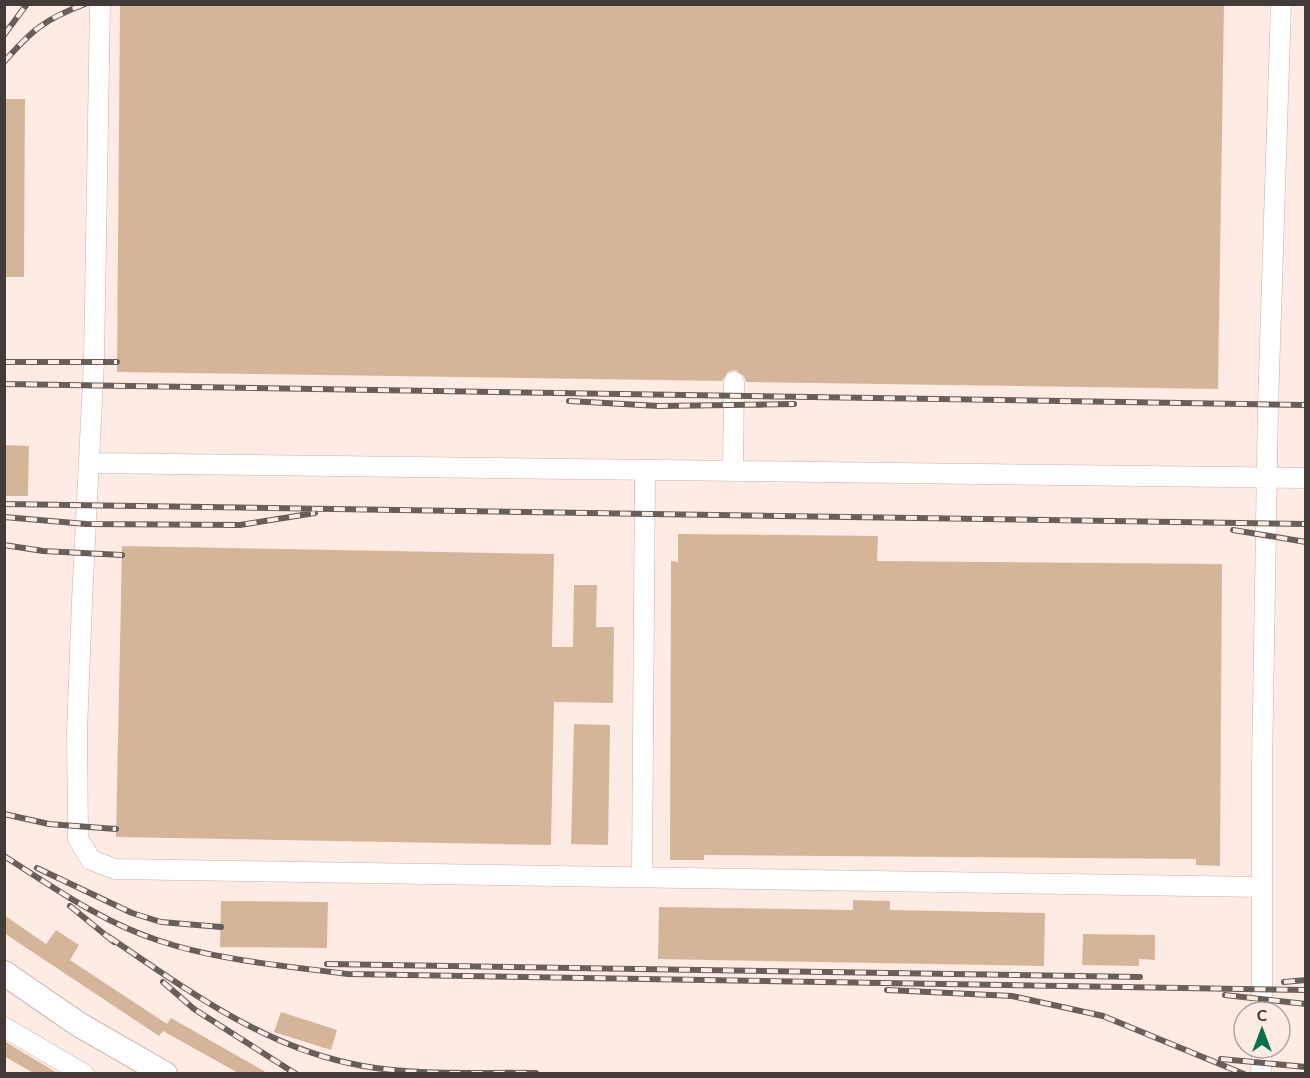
<svg xmlns="http://www.w3.org/2000/svg" width="1310" height="1078" font-family="Mulish,sans-serif">
	<style>
		.building { fill: #d5b599 }
		.lines { fill: none; stroke-linecap: round; stroke-linejoin: round }
		.minor-casing { stroke: #c4b2ac; stroke-width: 21 }
		.major-casing { stroke: #c4b2ac; stroke-width: 26 }
		.minor { stroke: #fff; stroke-width: 20 }
		.major { stroke: #fff; stroke-width: 24 }
		.rail-casing { stroke: #685f5b; stroke-width: 6 }
		.rail { stroke: #feebe4; stroke-width: 4; stroke-dasharray: 11; stroke-linecap: butt }
	</style>
	<rect width="100%" height="100%" fill="#feebe4"/>
	<path class="building" d="M 120,4 L 1224,4 L 1218,389 L 746,382 L 744,376 L 735,370 L 728,372 L 722,381 L 117,372 Z
		M 4,99 L 25,99 L 24,277 L 4,277 Z
		M 4,445 L 29,446 L 28,496 L 4,496 Z
		M 678,534 L 878,536 L 877,561 L 1222,564 L 1220,866 L 1196,865 L 1196,859 L 704,855 L 704,860 L 670,860 L 671,561 L 678,562 Z
		M 122,546 L 554,554 L 552,647 L 573,647 L 574,585 L 597,585 L 596,627 L 614,627 L 613,703 L 554,702 L 551,845 L 116,837 Z
		M 574,724 L 610,725 L 608,845 L 571,844 Z
		M 853,900 L 890,901 L 890,910 L 1045,913 L 1044,966 L 658,959 L 659,907 L 853,910 Z
		M 221,901 L 328,902 L 327,948 L 220,947 Z
		M 4,915 L 46,944 L 56,930 L 79,945 L 70,960 L 167,1024 L 171,1018 L 269,1074 L 240,1074 L 163,1031 L 159,1036 L 4,933 Z
		M 1083,934 L 1155,935 L 1155,960 L 1139,959 L 1139,966 L 1082,965 Z
		M 281,1012 L 337,1030 L 331,1050 L 274,1032 Z
		M 4,1041 L 59,1074 L 35,1074 L 4,1056 Z"/>
	<g class="lines">
		<g class="minor-casing">
			<path id="minor" d="M 100,4 L 94,361 L 82,601 L 77,731 L 78,839 L 91,860 L 115,869 L 1261,887
				M 89,463 L 1306,478
				M 733,471 L 734,382
				M 642,876 L 645,470
				M 1262,1012 L 1262,768 L 1268,405 L 1281,4
				M 4,1027 L 84,1074
				M 1261,1074 L 1262,1048"/>
		</g>
		<g class="major-casing">
			<path id="major" d="M 4,973 L 78,1024 L 165,1074"/>
		</g>
		<use href="#minor" class="minor"/>
		<use href="#major" class="major"/>
		<g class="rail-casing">
			<path id="rail" d="M 4,35 L 27,4
				M 4,62 C 32,30 45,19 85,4
				M 4,362 L 117,362
				M 4,384 L 1306,405
				M 569,401 L 659,406 L 794,404
				M 4,504 L 1306,524
				M 4,517 L 86,524 L 240,525 L 315,513
				M 1233,530 L 1306,542
				M 4,545 L 43,551 L 122,555
				M 4,814 L 49,824 L 116,829
				M 4,856 C 53,887 102,922 157,940 C 215,960 286,966 348,974 L 1306,990
				M 37,868 L 132,913 L 161,922 L 221,927
				M 70,906 L 114,942
				M 109,937 C 189,991 266,1049 363,1066 C 419,1076 479,1072 536,1073
				M 327,964 L 1140,977
				M 163,982 L 194,1009 L 296,1074
				M 1284,982 L 1306,980
				M 887,990 L 1012,996 L 1103,1016 L 1244,1074
				M 1225,995 L 1306,1004
				M 1221,1059 L 1306,1067"/>
		</g>
		<use href="#rail" class="rail"/>
	</g>
	<rect width="1310" height="1078" fill="none" stroke="#423b38" stroke-width="12"/>
	<g transform="translate(1262 1030)"><circle r="28" fill="#feebe4" stroke="#b3a59f" stroke-width="1.5"/>
	<path d="M0-4.5L10 22L0 15L-10 22Z" fill="#0a7047"/>
	<text y="-9" font-size="16" font-weight="bold" text-anchor="middle" fill="#423b38">С</text>
	</g>
</svg>
